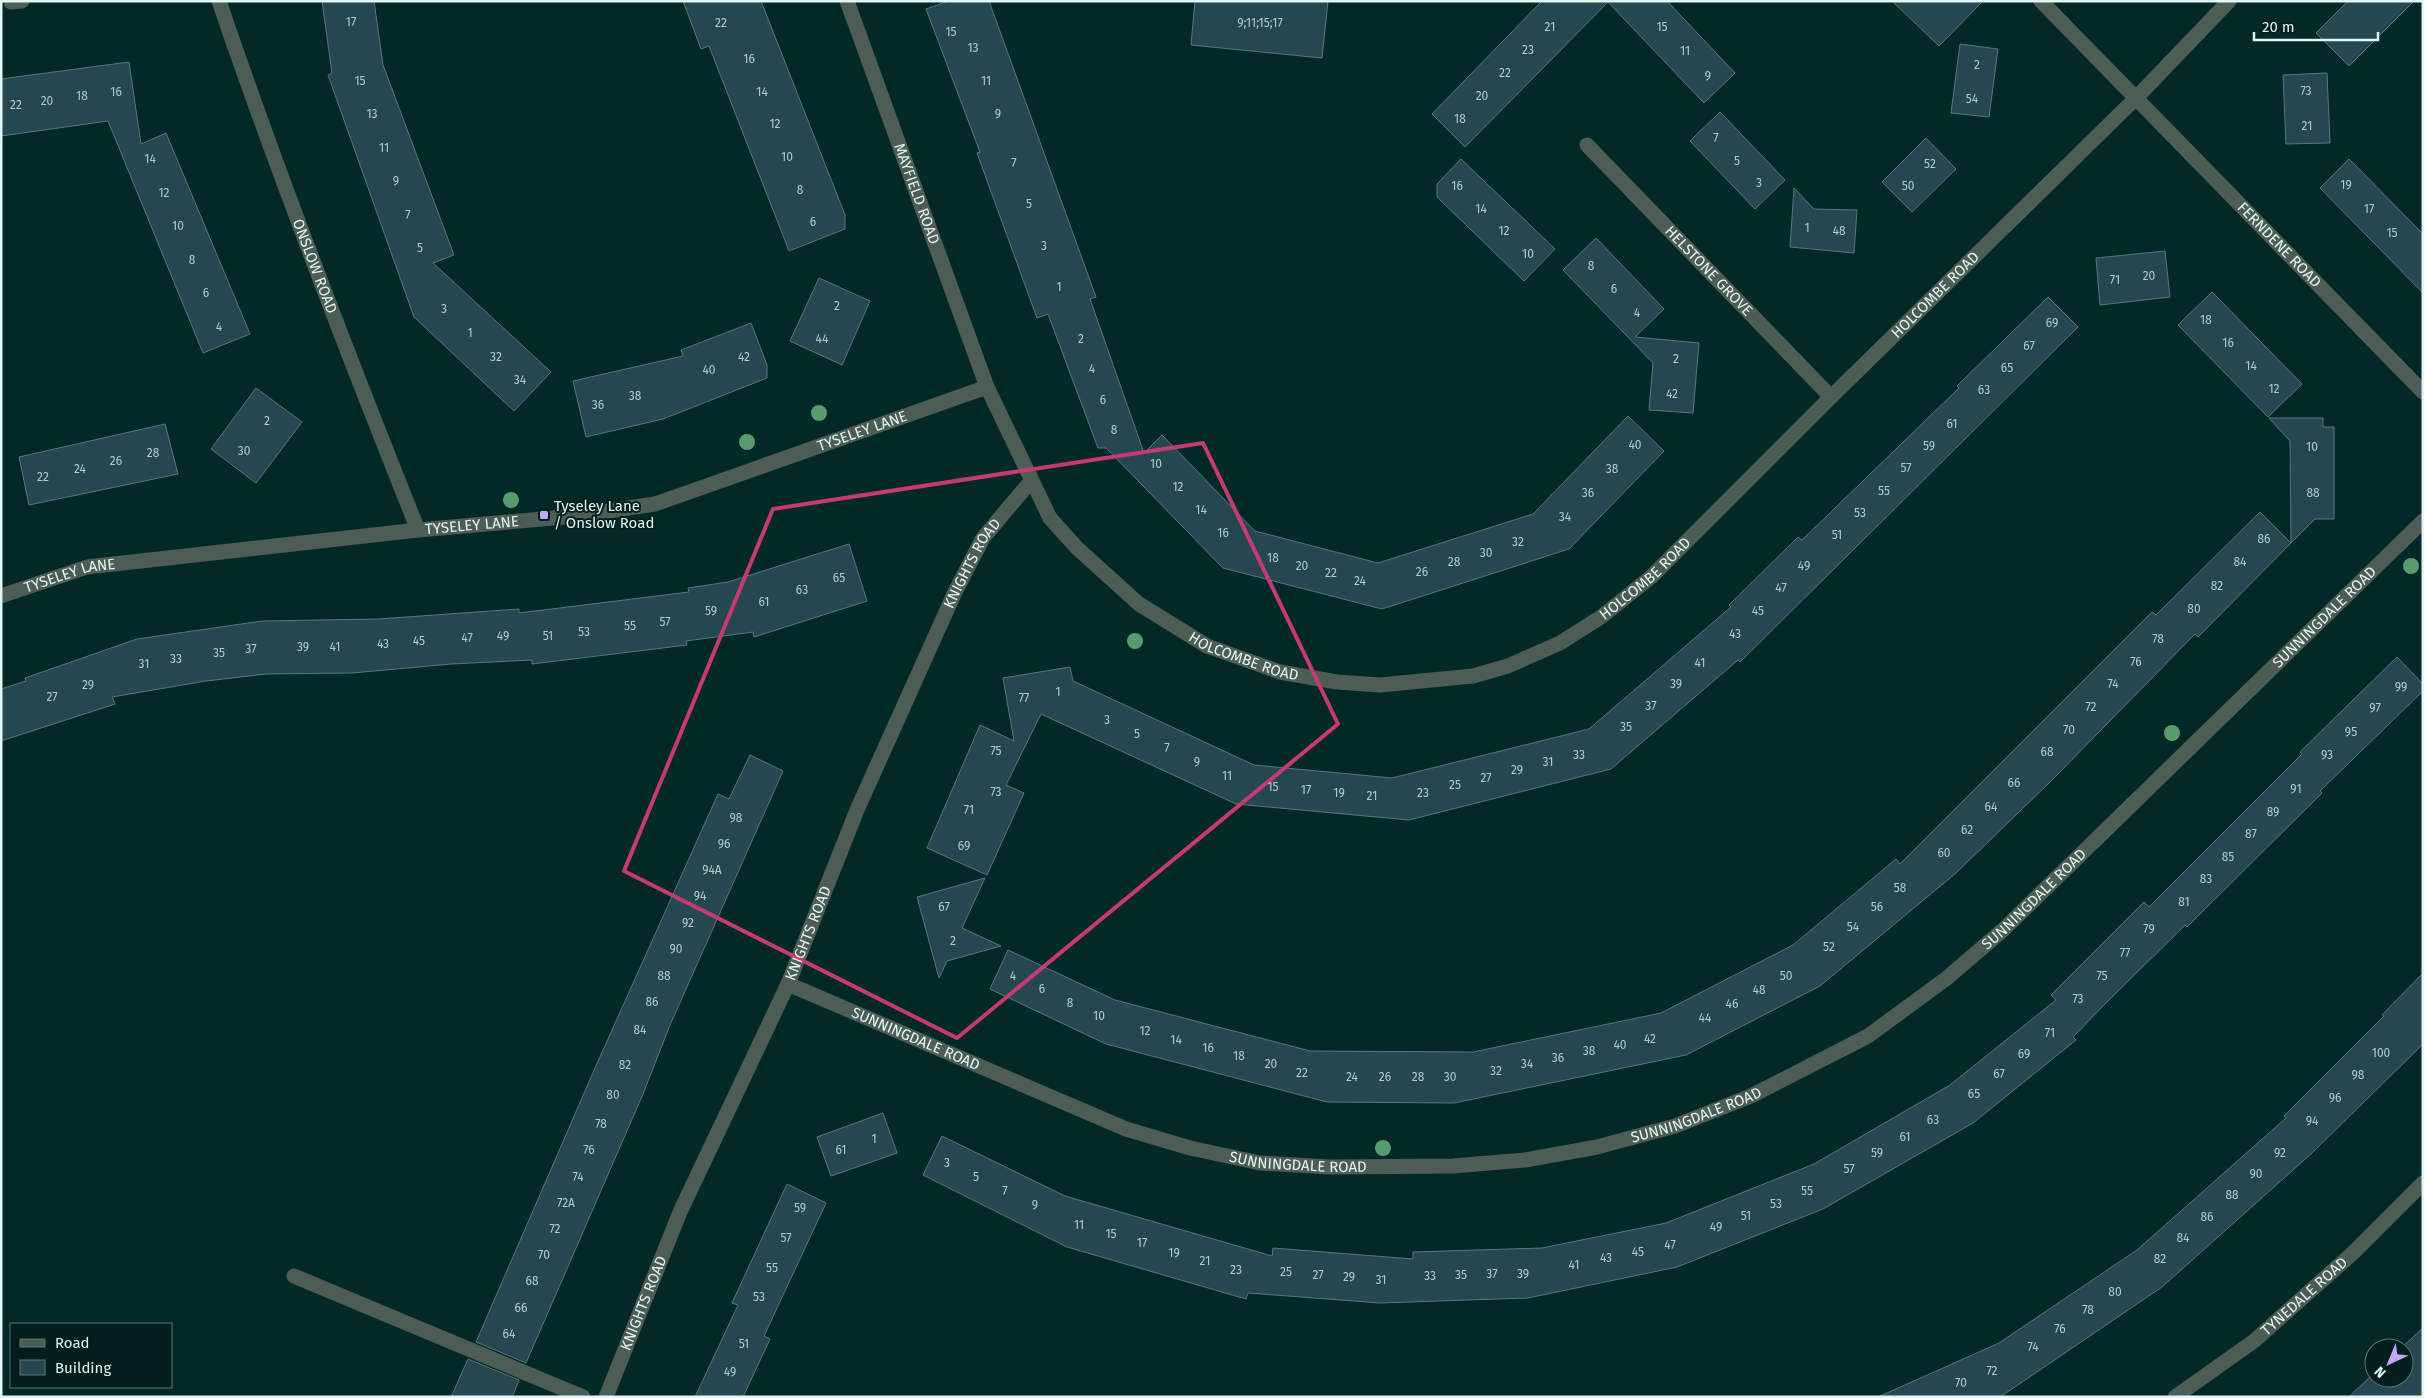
<svg xmlns="http://www.w3.org/2000/svg" width="2424" height="1398" font-family="'Fira Sans',sans-serif">
	<style>
		.building { fill: #254850; stroke: #53787f }
		.lines { fill: none; stroke-linecap: round; stroke-linejoin: round }
		.minor { stroke: #4e5c56; stroke-width: 15 }
		.tree { fill: #569c6d }
		.marked { fill: none; stroke: #c73972; stroke-width: 4; stroke-linejoin: round }
		.poi-dot { fill: #c1a8f3; stroke: #031f1d; stroke-width: 2 }
		.labels { text-anchor: middle; dominant-baseline: central; stroke-width: 4; stroke-linejoin: round; paint-order: stroke }
		.number-label { font-size: 12px; fill: #b3cacb }
		.street-label { font-size: 15px; fill: #e2f6f4; stroke: #031f1d }
		.poi-label { font-size: 15px; fill: #e2f6f4; stroke: #031f1d; text-anchor: start }
	</style>
	<rect width="100%" height="100%" fill="#022928"/>
	<path class="building" d="M 322,1 L 374,1 L 383,65 L 454,255 L 433,263 L 551,372 L 514,411 L 414,317 L 328,75 L 332,73 Z
		M 683,1 L 761,1 L 845,215 L 845,229 L 789,251 L 709,46 L 701,49 Z
		M 949,1 L 989,1 L 1096,297 L 1090,299 L 1144,453 L 1162,435 L 1255,531 L 1378,563 L 1533,514 L 1628,416 L 1664,451 L 1569,549 L 1382,609 L 1223,568 L 1106,448 L 1098,448 L 1048,314 L 1037,318 L 977,153 L 980,152 L 926,9 Z
		M 1195,1 L 1328,1 L 1322,58 L 1191,45 Z
		M 1542,1 L 1667,1 L 1735,73 L 1704,103 L 1608,2 L 1465,147 L 1432,114 Z
		M 1892,1 L 1983,1 L 1939,46 Z
		M 2348,1 L 2414,1 L 2349,66 L 2316,33 Z
		M 1960,44 L 1998,49 L 1989,117 L 1951,113 Z
		M 129,62 L 141,144 L 166,133 L 250,334 L 203,353 L 108,121 L 1,136 L 1,79 Z
		M 2327,73 L 2330,143 L 2286,144 L 2283,75 Z
		M 1720,112 L 1785,180 L 1755,209 L 1690,141 Z
		M 1926,138 L 1956,169 L 1912,212 L 1882,182 Z
		M 1461,159 L 1555,249 L 1524,281 L 1437,197 L 1437,184 Z
		M 2349,159 L 2423,234 L 2423,293 L 2320,188 Z
		M 1794,188 L 1814,209 L 1857,210 L 1854,253 L 1790,247 Z
		M 1596,238 L 1664,309 L 1635,337 L 1699,343 L 1693,413 L 1649,410 L 1653,363 L 1563,270 Z
		M 2165,251 L 2170,297 L 2100,305 L 2096,258 Z
		M 819,278 L 870,301 L 842,365 L 790,341 Z
		M 2212,292 L 2302,384 L 2268,417 L 2178,325 Z
		M 2048,297 L 2078,327 L 1740,662 L 1738,660 L 1611,769 L 1409,820 L 1236,804 L 1041,714 L 1006,785 L 1024,793 L 987,875 L 927,848 L 980,725 L 1014,741 L 1003,678 L 1070,667 L 1073,681 L 1254,765 L 1392,778 L 1589,729 L 1731,607 L 1729,605 L 1798,537 L 1802,540 L 1959,388 L 1957,386 Z
		M 751,323 L 767,365 L 767,378 L 663,419 L 586,437 L 573,381 L 683,356 L 681,350 Z
		M 256,388 L 302,422 L 256,483 L 211,449 Z
		M 2269,418 L 2323,418 L 2323,427 L 2334,427 L 2334,519 L 2315,519 L 2291,543 L 2290,441 Z
		M 165,424 L 178,474 L 29,505 L 19,457 Z
		M 2260,512 L 2291,543 L 2198,637 L 2195,634 L 2052,780 L 1956,873 L 1820,986 L 1686,1055 L 1454,1103 L 1327,1102 L 1106,1044 L 990,989 L 1008,950 L 1115,1000 L 1310,1051 L 1473,1052 L 1661,1013 L 1793,945 L 1896,859 L 1900,864 L 2152,612 L 2156,615 Z
		M 849,544 L 867,601 L 754,637 L 753,632 L 686,641 L 687,645 L 532,664 L 532,660 L 451,664 L 352,673 L 266,674 L 206,681 L 112,697 L 115,704 L 1,741 L 1,689 L 26,681 L 25,678 L 137,639 L 262,621 L 378,619 L 519,609 L 519,613 L 689,592 L 688,588 L 728,582 Z
		M 2397,657 L 2423,684 L 2423,691 L 2320,791 L 2322,793 L 2209,905 L 2187,927 L 2185,925 L 2106,1003 L 2073,1037 L 2076,1040 L 1973,1123 L 1823,1209 L 1677,1267 L 1528,1298 L 1380,1303 L 1248,1293 L 1246,1299 L 1067,1247 L 923,1175 L 942,1136 L 1065,1196 L 1272,1256 L 1273,1248 L 1413,1259 L 1413,1252 L 1542,1248 L 1666,1223 L 1814,1164 L 1950,1085 L 2056,1000 L 2051,995 L 2144,902 L 2149,907 L 2302,754 L 2300,752 Z
		M 750,755 L 783,771 L 670,1025 L 643,1094 L 526,1363 L 476,1342 L 595,1068 L 718,794 L 729,799 Z
		M 985,878 L 962,928 L 1001,946 L 947,961 L 939,978 L 917,897 Z
		M 2423,973 L 2423,1044 L 2312,1153 L 2162,1287 L 2000,1397 L 1878,1397 L 1999,1343 L 2137,1250 L 2286,1118 L 2284,1116 L 2384,1016 L 2382,1015 Z
		M 883,1113 L 897,1153 L 831,1176 L 817,1137 Z
		M 787,1184 L 826,1203 L 764,1336 L 770,1339 L 743,1397 L 695,1397 L 738,1305 L 732,1303 Z
		M 2423,1328 L 2423,1397 L 2349,1397 L 2374,1373 L 2374,1378 L 2404,1378 L 2404,1348 L 2401,1348 Z
		M 468,1359 L 519,1380 L 512,1397 L 451,1397 Z"/>
	<g class="lines">
		<g class="minor">
			<path id="s1" d="M 219,1 C 280,180 348,355 418,530"/>
			<path id="s2" d="M 847,1 L 987,387 L 1050,518 L 1077,548 L 1139,604 L 1207,646 L 1280,672 L 1337,682 L 1380,685 L 1473,676 L 1508,666 L 1560,643 L 1601,617 L 1651,577 L 1831,397 L 2137,97 L 2229,1"/>
			<path id="s3" d="M 2041,1 L 2423,392"/>
			<path d="M 11,2 L 22,1"/>
			<path id="s4" d="M 1587,145 L 1831,397"/>
			<path id="s5" d="M 1,596 L 87,567 L 418,530 L 576,516 L 655,504 L 987,387"/>
			<path id="s6" d="M 788,984 L 1126,1129 L 1190,1148 L 1260,1163 L 1330,1167 L 1453,1166 L 1525,1160 L 1597,1147 L 1675,1126 L 1751,1096 L 1868,1036 L 1947,978 L 2004,929 L 2423,521"/>
			<path d="M 294,1276 L 583,1397"/>
			<path id="s7" d="M 606,1397 L 680,1212 L 788,984 L 857,810 L 955,592 L 983,538 L 1031,481"/>
			<path id="s8" d="M 2175,1397 L 2254,1341 L 2354,1252 L 2423,1183"/>
		</g>
	</g>
	<g class="tree">
		<circle cx="819" cy="413" r="8"/>
		<circle cx="747" cy="442" r="8"/>
		<circle cx="511" cy="500" r="8"/>
		<circle cx="2411" cy="566" r="8"/>
		<circle cx="1135" cy="641" r="8"/>
		<circle cx="2172" cy="733" r="8"/>
		<circle cx="1383" cy="1148" r="8"/>
	</g>
	<path class="marked" d="M 1203,443 L 1338,724 L 957,1038 L 624,871 L 773,509 Z"/>
	<rect class="poi-dot" x="539" y="510" width="10" height="10" rx="2.5"/>
	<g class="labels">
		<g class="number-label">
			<text x="351" y="22">17</text>
			<text x="721" y="23">22</text>
			<text x="1260" y="23">9;11;15;17</text>
			<text x="1550" y="27">21</text>
			<text x="1662" y="27">15</text>
			<text x="951" y="32">15</text>
			<text x="973" y="48">13</text>
			<text x="1528" y="50">23</text>
			<text x="1685" y="51">11</text>
			<text x="749" y="59">16</text>
			<text x="1977" y="65">2</text>
			<text x="1505" y="73">22</text>
			<text x="1708" y="76">9</text>
			<text x="360" y="81">15</text>
			<text x="986" y="81">11</text>
			<text x="2306" y="91">73</text>
			<text x="116" y="92">16</text>
			<text x="762" y="92">14</text>
			<text x="82" y="96">18</text>
			<text x="1482" y="96">20</text>
			<text x="1972" y="99">54</text>
			<text x="47" y="101">20</text>
			<text x="16" y="105">22</text>
			<text x="372" y="114">13</text>
			<text x="998" y="114">9</text>
			<text x="1460" y="119">18</text>
			<text x="775" y="124">12</text>
			<text x="2307" y="126">21</text>
			<text x="1716" y="138">7</text>
			<text x="384" y="148">11</text>
			<text x="787" y="157">10</text>
			<text x="150" y="159">14</text>
			<text x="1737" y="161">5</text>
			<text x="1014" y="163">7</text>
			<text x="1930" y="164">52</text>
			<text x="396" y="181">9</text>
			<text x="1759" y="183">3</text>
			<text x="2346" y="185">19</text>
			<text x="1457" y="186">16</text>
			<text x="1908" y="186">50</text>
			<text x="800" y="190">8</text>
			<text x="164" y="193">12</text>
			<text x="1029" y="204">5</text>
			<text x="1481" y="209">14</text>
			<text x="2369" y="209">17</text>
			<text x="408" y="215">7</text>
			<text x="813" y="222">6</text>
			<text x="178" y="226">10</text>
			<text x="1807" y="228">1</text>
			<text x="1504" y="231">12</text>
			<text x="1839" y="231">48</text>
			<text x="2392" y="233">15</text>
			<text x="1044" y="246">3</text>
			<text x="420" y="248">5</text>
			<text x="1528" y="254">10</text>
			<text x="192" y="260">8</text>
			<text x="1591" y="266">8</text>
			<text x="2149" y="276">20</text>
			<text x="2115" y="280">71</text>
			<text x="1059" y="287">1</text>
			<text x="1614" y="289">6</text>
			<text x="206" y="293">6</text>
			<text x="837" y="306">2</text>
			<text x="444" y="309">3</text>
			<text x="1637" y="313">4</text>
			<text x="2206" y="320">18</text>
			<text x="2052" y="323">69</text>
			<text x="219" y="327">4</text>
			<text x="470" y="333">1</text>
			<text x="822" y="339">44</text>
			<text x="1081" y="339">2</text>
			<text x="2228" y="343">16</text>
			<text x="2029" y="346">67</text>
			<text x="496" y="357">32</text>
			<text x="744" y="357">42</text>
			<text x="1676" y="359">2</text>
			<text x="2251" y="366">14</text>
			<text x="2007" y="368">65</text>
			<text x="1092" y="369">4</text>
			<text x="709" y="370">40</text>
			<text x="520" y="380">34</text>
			<text x="2274" y="389">12</text>
			<text x="1984" y="390">63</text>
			<text x="1672" y="394">42</text>
			<text x="635" y="396">38</text>
			<text x="1103" y="400">6</text>
			<text x="598" y="405">36</text>
			<text x="267" y="421">2</text>
			<text x="1952" y="424">61</text>
			<text x="1114" y="430">8</text>
			<text x="1635" y="445">40</text>
			<text x="1929" y="446">59</text>
			<text x="2312" y="447">10</text>
			<text x="244" y="451">30</text>
			<text x="153" y="453">28</text>
			<text x="116" y="461">26</text>
			<text x="1156" y="464">10</text>
			<text x="1906" y="468">57</text>
			<text x="80" y="469">24</text>
			<text x="1612" y="469">38</text>
			<text x="43" y="477">22</text>
			<text x="1178" y="487">12</text>
			<text x="1884" y="491">55</text>
			<text x="1588" y="493">36</text>
			<text x="2313" y="493">88</text>
			<text x="1201" y="510">14</text>
			<text x="1860" y="513">53</text>
			<text x="1565" y="517">34</text>
			<text x="1223" y="533">16</text>
			<text x="1837" y="535">51</text>
			<text x="2264" y="539">86</text>
			<text x="1518" y="542">32</text>
			<text x="1486" y="553">30</text>
			<text x="1273" y="558">18</text>
			<text x="1454" y="562">28</text>
			<text x="2240" y="562">84</text>
			<text x="1302" y="566">20</text>
			<text x="1804" y="566">49</text>
			<text x="1422" y="572">26</text>
			<text x="1331" y="573">22</text>
			<text x="839" y="578">65</text>
			<text x="1360" y="581">24</text>
			<text x="2217" y="586">82</text>
			<text x="1781" y="588">47</text>
			<text x="802" y="590">63</text>
			<text x="764" y="602">61</text>
			<text x="2194" y="609">80</text>
			<text x="711" y="611">59</text>
			<text x="1758" y="611">45</text>
			<text x="665" y="622">57</text>
			<text x="630" y="626">55</text>
			<text x="584" y="632">53</text>
			<text x="1735" y="634">43</text>
			<text x="503" y="636">49</text>
			<text x="548" y="636">51</text>
			<text x="467" y="638">47</text>
			<text x="2158" y="639">78</text>
			<text x="419" y="641">45</text>
			<text x="383" y="644">43</text>
			<text x="303" y="647">39</text>
			<text x="335" y="647">41</text>
			<text x="251" y="649">37</text>
			<text x="219" y="653">35</text>
			<text x="176" y="659">33</text>
			<text x="2136" y="662">76</text>
			<text x="1700" y="663">41</text>
			<text x="144" y="664">31</text>
			<text x="1676" y="684">39</text>
			<text x="2113" y="684">74</text>
			<text x="88" y="685">29</text>
			<text x="2401" y="687">99</text>
			<text x="1058" y="692">1</text>
			<text x="52" y="697">27</text>
			<text x="1024" y="698">77</text>
			<text x="1651" y="706">37</text>
			<text x="2091" y="707">72</text>
			<text x="2375" y="708">97</text>
			<text x="1107" y="720">3</text>
			<text x="1626" y="727">35</text>
			<text x="2069" y="730">70</text>
			<text x="2351" y="732">95</text>
			<text x="1137" y="734">5</text>
			<text x="1167" y="748">7</text>
			<text x="996" y="751">75</text>
			<text x="2047" y="752">68</text>
			<text x="1579" y="755">33</text>
			<text x="2327" y="755">93</text>
			<text x="1197" y="762">9</text>
			<text x="1548" y="762">31</text>
			<text x="1517" y="770">29</text>
			<text x="1227" y="776">11</text>
			<text x="1486" y="778">27</text>
			<text x="2014" y="783">66</text>
			<text x="1455" y="785">25</text>
			<text x="1273" y="787">15</text>
			<text x="2296" y="789">91</text>
			<text x="1306" y="790">17</text>
			<text x="996" y="792">73</text>
			<text x="1339" y="793">19</text>
			<text x="1423" y="793">23</text>
			<text x="1372" y="796">21</text>
			<text x="1991" y="807">64</text>
			<text x="969" y="810">71</text>
			<text x="2273" y="812">89</text>
			<text x="736" y="818">98</text>
			<text x="1967" y="830">62</text>
			<text x="2251" y="834">87</text>
			<text x="724" y="844">96</text>
			<text x="964" y="846">69</text>
			<text x="1944" y="853">60</text>
			<text x="2228" y="857">85</text>
			<text x="712" y="870">94A</text>
			<text x="2206" y="879">83</text>
			<text x="1900" y="888">58</text>
			<text x="700" y="896">94</text>
			<text x="2184" y="902">81</text>
			<text x="944" y="907">67</text>
			<text x="1877" y="907">56</text>
			<text x="688" y="923">92</text>
			<text x="1853" y="927">54</text>
			<text x="2149" y="929">79</text>
			<text x="953" y="941">2</text>
			<text x="1829" y="947">52</text>
			<text x="676" y="949">90</text>
			<text x="2125" y="953">77</text>
			<text x="664" y="976">88</text>
			<text x="1013" y="976">4</text>
			<text x="1786" y="976">50</text>
			<text x="2102" y="976">75</text>
			<text x="1042" y="989">6</text>
			<text x="1759" y="990">48</text>
			<text x="2078" y="999">73</text>
			<text x="652" y="1002">86</text>
			<text x="1070" y="1003">8</text>
			<text x="1732" y="1004">46</text>
			<text x="1099" y="1016">10</text>
			<text x="1705" y="1018">44</text>
			<text x="640" y="1030">84</text>
			<text x="1145" y="1031">12</text>
			<text x="2050" y="1033">71</text>
			<text x="1650" y="1039">42</text>
			<text x="1176" y="1040">14</text>
			<text x="1620" y="1045">40</text>
			<text x="1208" y="1048">16</text>
			<text x="1589" y="1051">38</text>
			<text x="2381" y="1053">100</text>
			<text x="2024" y="1054">69</text>
			<text x="1239" y="1056">18</text>
			<text x="1558" y="1058">36</text>
			<text x="1271" y="1064">20</text>
			<text x="1527" y="1064">34</text>
			<text x="625" y="1065">82</text>
			<text x="1496" y="1071">32</text>
			<text x="1302" y="1073">22</text>
			<text x="1999" y="1074">67</text>
			<text x="2358" y="1075">98</text>
			<text x="1352" y="1077">24</text>
			<text x="1385" y="1077">26</text>
			<text x="1418" y="1077">28</text>
			<text x="1450" y="1077">30</text>
			<text x="1974" y="1094">65</text>
			<text x="613" y="1095">80</text>
			<text x="2335" y="1098">96</text>
			<text x="1933" y="1120">63</text>
			<text x="2312" y="1121">94</text>
			<text x="601" y="1124">78</text>
			<text x="1905" y="1137">61</text>
			<text x="874" y="1139">1</text>
			<text x="589" y="1150">76</text>
			<text x="841" y="1150">61</text>
			<text x="1877" y="1153">59</text>
			<text x="2280" y="1153">92</text>
			<text x="947" y="1163">3</text>
			<text x="1849" y="1169">57</text>
			<text x="2256" y="1174">90</text>
			<text x="578" y="1177">74</text>
			<text x="976" y="1177">5</text>
			<text x="1005" y="1191">7</text>
			<text x="1807" y="1191">55</text>
			<text x="2232" y="1195">88</text>
			<text x="566" y="1203">72A</text>
			<text x="1776" y="1204">53</text>
			<text x="1035" y="1205">9</text>
			<text x="800" y="1208">59</text>
			<text x="1746" y="1216">51</text>
			<text x="2207" y="1217">86</text>
			<text x="1079" y="1225">11</text>
			<text x="1716" y="1227">49</text>
			<text x="555" y="1229">72</text>
			<text x="1111" y="1234">15</text>
			<text x="786" y="1238">57</text>
			<text x="2183" y="1238">84</text>
			<text x="1142" y="1243">17</text>
			<text x="1670" y="1245">47</text>
			<text x="1638" y="1252">45</text>
			<text x="1174" y="1253">19</text>
			<text x="544" y="1255">70</text>
			<text x="1606" y="1258">43</text>
			<text x="2160" y="1259">82</text>
			<text x="1205" y="1261">21</text>
			<text x="1574" y="1265">41</text>
			<text x="772" y="1268">55</text>
			<text x="1236" y="1270">23</text>
			<text x="1286" y="1272">25</text>
			<text x="1492" y="1274">37</text>
			<text x="1523" y="1274">39</text>
			<text x="1318" y="1275">27</text>
			<text x="1461" y="1275">35</text>
			<text x="1430" y="1276">33</text>
			<text x="1349" y="1277">29</text>
			<text x="1381" y="1280">31</text>
			<text x="532" y="1281">68</text>
			<text x="2115" y="1292">80</text>
			<text x="759" y="1297">53</text>
			<text x="521" y="1308">66</text>
			<text x="2088" y="1310">78</text>
			<text x="2060" y="1329">76</text>
			<text x="509" y="1334">64</text>
			<text x="744" y="1344">51</text>
			<text x="2033" y="1347">74</text>
			<text x="1992" y="1371">72</text>
			<text x="730" y="1372">49</text>
			<text x="1961" y="1383">70</text>
		</g>
		<g class="street-label">
			<text stroke="none"><textPath href="#s2" startOffset="205">MAYFIELD ROAD</textPath></text>
			<text stroke="none"><textPath href="#s3" startOffset="341">FERNDENE ROAD</textPath></text>
			<text stroke="none"><textPath href="#s1" startOffset="282">ONSLOW ROAD</textPath></text>
			<text stroke="none"><textPath href="#s4" startOffset="175">HELSTONE GROVE</textPath></text>
			<text stroke="none"><textPath href="#s2" startOffset="1638">HOLCOMBE ROAD</textPath></text>
			<text stroke="none"><textPath href="#s5" startOffset="882">TYSELEY LANE</textPath></text>
			<text stroke="none"><textPath href="#s5" startOffset="478">TYSELEY LANE</textPath></text>
			<text stroke="none"><textPath href="#s7" startOffset="911">KNIGHTS ROAD</textPath></text>
			<text stroke="none"><textPath href="#s5" startOffset="72">TYSELEY LANE</textPath></text>
			<text stroke="none"><textPath href="#s2" startOffset="1232">HOLCOMBE ROAD</textPath></text>
			<text stroke="none"><textPath href="#s6" startOffset="1759">SUNNINGDALE ROAD</textPath></text>
			<text stroke="none"><textPath href="#s2" startOffset="798">HOLCOMBE ROAD</textPath></text>
			<text stroke="none"><textPath href="#s6" startOffset="1354">SUNNINGDALE ROAD</textPath></text>
			<text stroke="none"><textPath href="#s7" startOffset="506">KNIGHTS ROAD</textPath></text>
			<text stroke="none"><textPath href="#s6" startOffset="139">SUNNINGDALE ROAD</textPath></text>
			<text stroke="none"><textPath href="#s6" startOffset="949">SUNNINGDALE ROAD</textPath></text>
			<text stroke="none"><textPath href="#s6" startOffset="544">SUNNINGDALE ROAD</textPath></text>
			<text stroke="none"><textPath href="#s8" startOffset="164">TYNEDALE ROAD</textPath></text>
			<text stroke="none"><textPath href="#s7" startOffset="101">KNIGHTS ROAD</textPath></text>
		</g>
		<g class="poi-label">
			<text x="554" y="506">Tyseley Lane<tspan x="554" dy="17">/ Onslow Road</tspan></text>
		</g>
	</g>
	<rect width="2424" height="1398" fill="none" stroke="#e2f6f4" stroke-width="5"/>
	<rect x="10" y="1323" width="162" height="65" fill="#031f1d" stroke="#5c7573"/>
	<rect x="20" y="1339" width="25" height="8" fill="#4e5c56" stroke="#5c7573"/>
	<text x="55" y="1348" font-size="15" fill="#e2f6f4">Road</text>
	<rect x="20" y="1360" width="25" height="15" fill="#254850" stroke="#5c7573"/>
	<text x="55" y="1373" font-size="15" fill="#e2f6f4">Building</text>
	<g transform="translate(2389 1363) rotate(224)"><circle r="24" fill="#031f1d" stroke="#5c7573"/>
	<path d="M0-4L9 19L0 12L-9 19Z" fill="#c1a8f3"/>
	<text y="-8" font-size="14" font-weight="bold" text-anchor="middle" fill="#e2f6f4">N</text>
	</g>
	<path d="M2254 32v8h124v-8" fill="none" stroke="#e2f6f4" stroke-width="2.5"/>
	<text x="2262" y="32" font-size="15" fill="#e2f6f4" stroke="#031f1d" stroke-width="4" paint-order="stroke">20 m</text>
</svg>
